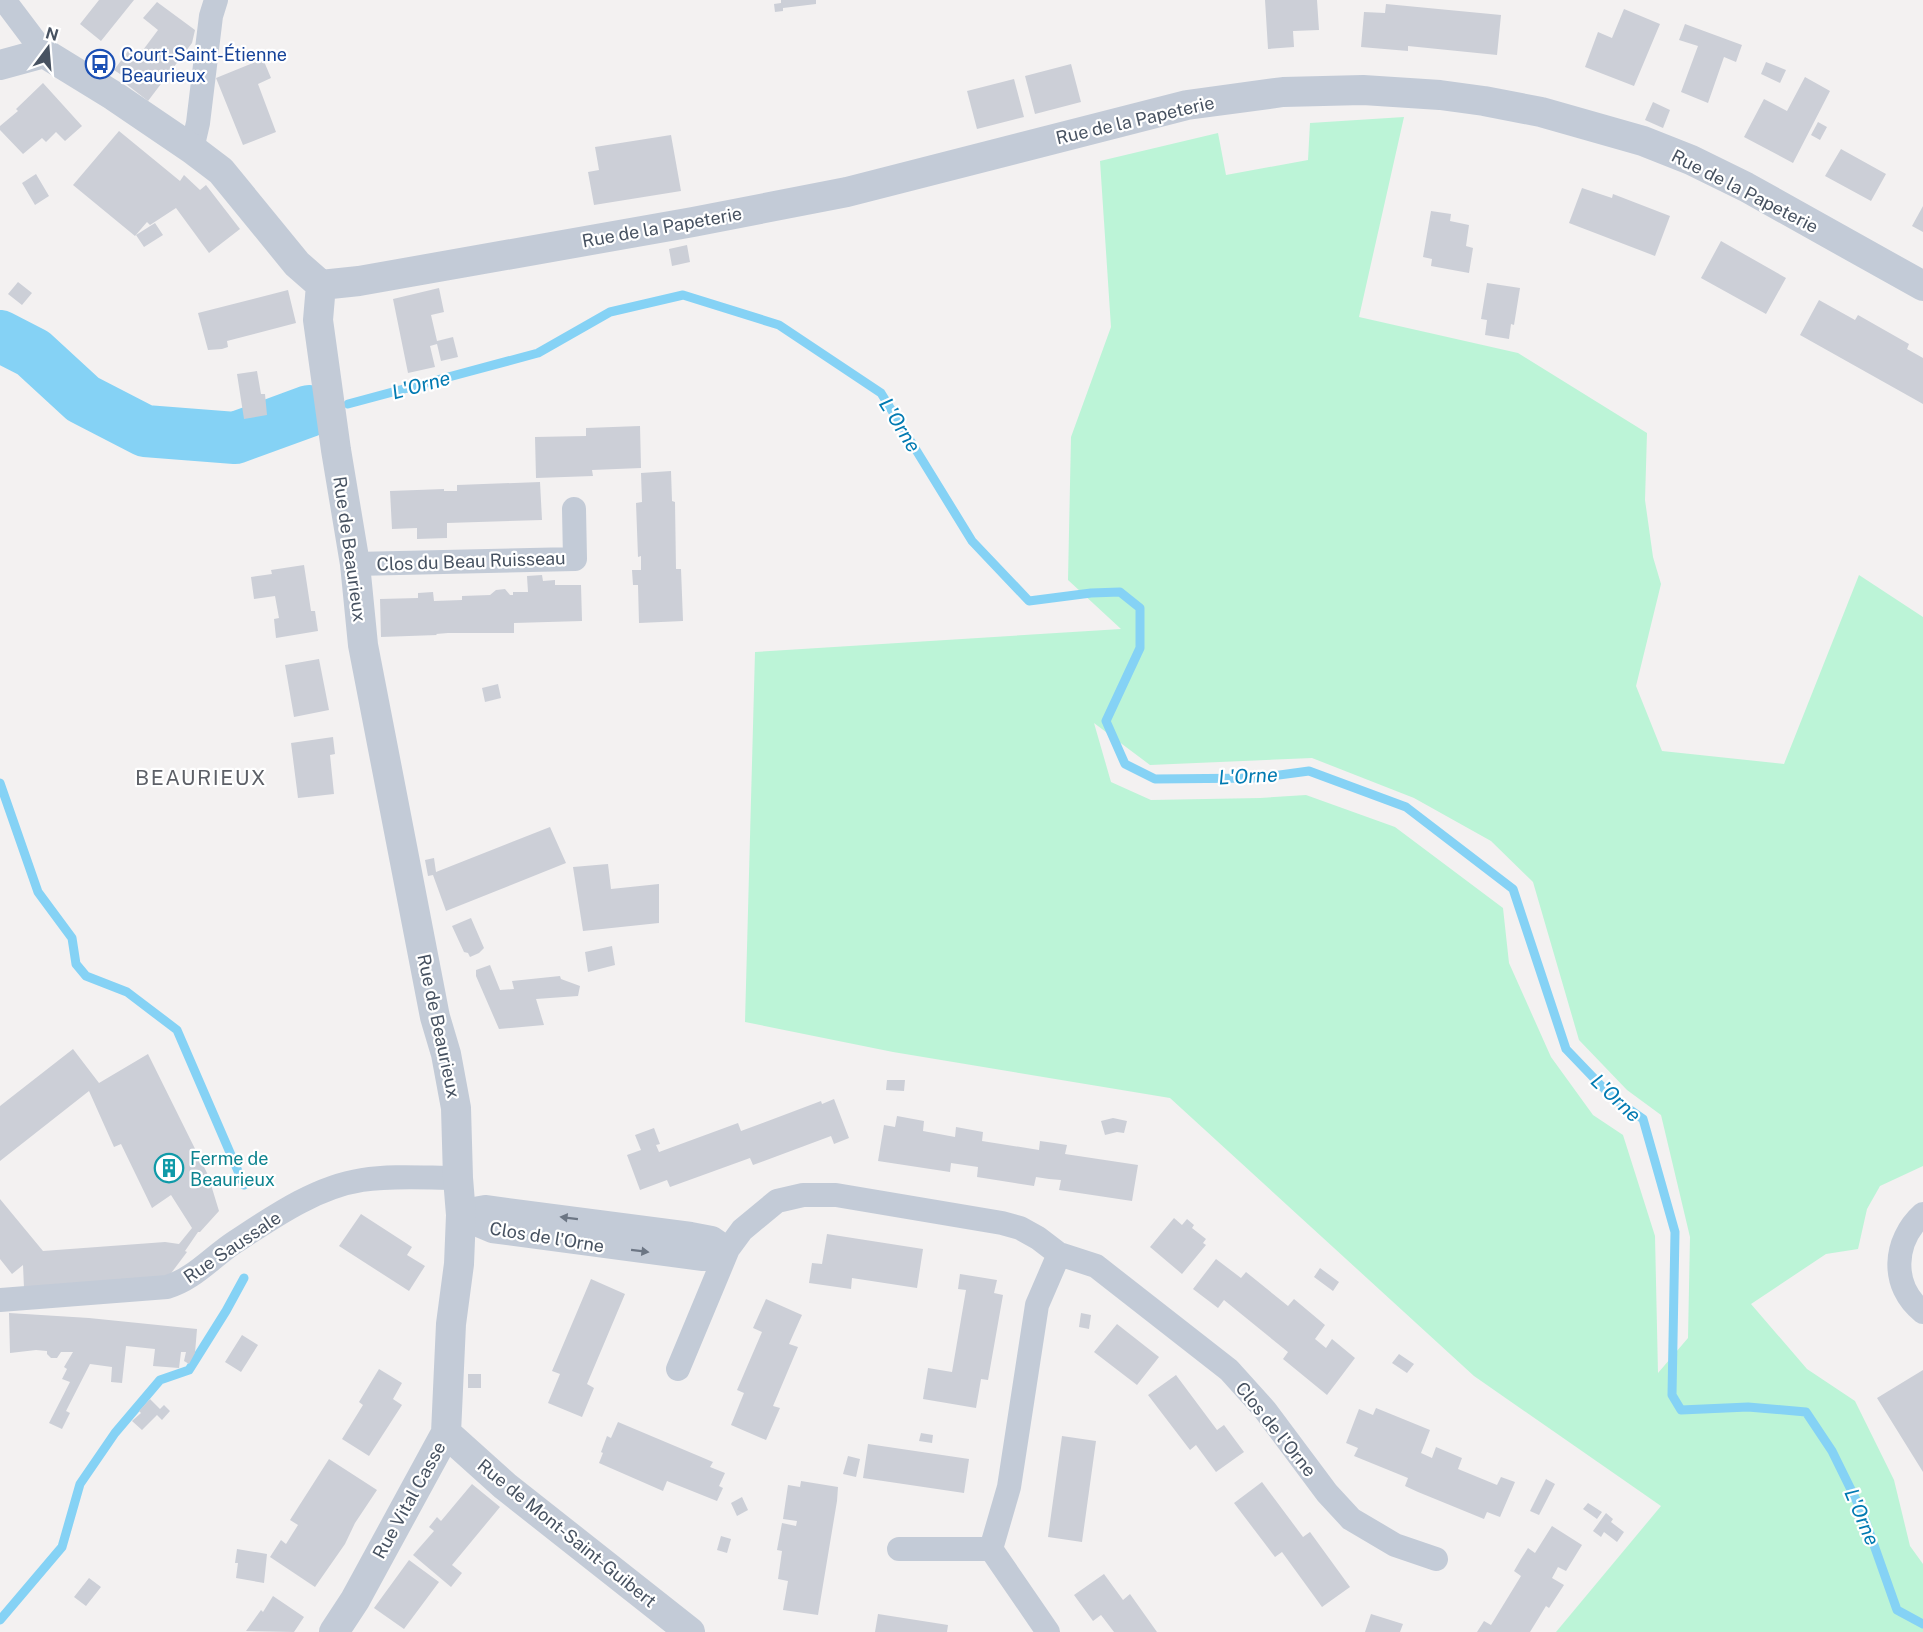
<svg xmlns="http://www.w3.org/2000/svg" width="1923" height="1632" font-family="'Public Sans',sans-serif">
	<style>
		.green { fill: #bcf4d7; fill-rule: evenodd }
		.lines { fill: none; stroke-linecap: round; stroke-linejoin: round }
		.stream { stroke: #85d2f5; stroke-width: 9 }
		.river { stroke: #85d2f5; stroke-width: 52 }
		.building { fill: #cccfd7 }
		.minor { stroke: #c3cbd7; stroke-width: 24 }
		.tertiary { stroke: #c3cbd7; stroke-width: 30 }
		.oneway { fill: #6c7684 }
		.labels { text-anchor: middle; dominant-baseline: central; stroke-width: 4.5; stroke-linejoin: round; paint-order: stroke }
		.transit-label { font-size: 18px; fill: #164399; stroke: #fff; text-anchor: start }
		.street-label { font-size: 18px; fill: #475261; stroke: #fff }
		.culture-label { font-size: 18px; fill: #0d838f; stroke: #fff; text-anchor: start }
		.water-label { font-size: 20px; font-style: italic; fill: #017ab2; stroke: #fff }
		.quarter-label { font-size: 21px; letter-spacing: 1.5px; fill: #5d6067; stroke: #fff }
	</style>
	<rect width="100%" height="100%" fill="#f3f1f1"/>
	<path class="green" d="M 1404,117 L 1359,317 L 1518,353 L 1647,433 L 1645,500 L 1653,557 L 1661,584 L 1636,686 L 1662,751 L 1784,764 L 1859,575 L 1923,617 L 1923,1166 L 1880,1186 L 1867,1209 L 1858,1249 L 1826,1254 L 1751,1304 L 1807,1369 L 1855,1401 L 1894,1480 L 1910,1546 L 1923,1564 L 1923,1632 L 1556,1632 L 1661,1506 L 1474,1376 L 1170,1098 L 893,1052 L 745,1022 L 755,652 L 1121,629 L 1068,580 L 1071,437 L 1111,327 L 1100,161 L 1218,133 L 1226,175 L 1308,160 L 1310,123 ZM 1094,723 L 1150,765 L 1312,758 L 1414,798 L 1491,841 L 1533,882 L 1579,1040 L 1627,1090 L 1661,1115 L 1690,1237 L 1688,1338 L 1658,1373 L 1655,1236 L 1623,1135 L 1593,1115 L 1551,1057 L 1509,963 L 1503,908 L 1395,827 L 1306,795 L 1260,798 L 1151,800 L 1111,782 Z"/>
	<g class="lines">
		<path class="stream" d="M 348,404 L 538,353 L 610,312 L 683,295 L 779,325 L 881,393 L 972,541 L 1029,601 L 1091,593 L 1120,592 L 1140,608 L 1140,648 L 1106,721 L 1125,764 L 1155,779 L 1257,778 L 1309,771 L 1406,807 L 1513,889 L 1566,1049 L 1613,1098 L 1643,1119 L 1675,1232 L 1672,1395 L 1681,1410 L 1748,1407 L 1806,1412 L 1832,1451 L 1863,1514 L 1897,1610 L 1923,1624
			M 0,783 L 38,892 L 72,938 L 76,964 L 86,976 L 127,992 L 177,1030 L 244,1185
			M 0,1620 L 62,1547 L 80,1484 L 115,1433 L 160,1380 L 189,1370 L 226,1311 L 244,1278"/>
		<path class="river" d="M 0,336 L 33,353 L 83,399 L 145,431 L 235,438 L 309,411"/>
	</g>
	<path class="building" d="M 99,0 L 134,0 L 101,41 L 80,24 Z
		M 781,0 L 816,0 L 816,4 L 783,8 L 783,11 L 775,12 L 774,4 L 781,3 Z
		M 1265,0 L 1317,0 L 1319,30 L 1293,31 L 1294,47 L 1268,49 Z
		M 157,2 L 195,30 L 192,43 L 148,101 L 121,80 L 123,76 L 114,70 L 129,50 L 137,58 L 158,30 L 143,18 Z
		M 1386,4 L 1501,15 L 1497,55 L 1408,46 L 1408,51 L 1361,47 L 1364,12 L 1385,13 Z
		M 1624,9 L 1660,24 L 1634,86 L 1585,67 L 1598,32 L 1612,38 Z
		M 1685,24 L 1742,45 L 1736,62 L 1724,57 L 1708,103 L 1681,92 L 1698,46 L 1679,40 Z
		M 263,59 L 271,78 L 258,84 L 276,132 L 243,145 L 216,78 Z
		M 1766,62 L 1786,70 L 1780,83 L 1761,74 Z
		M 1071,64 L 1081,102 L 1035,114 L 1025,76 Z
		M 1805,77 L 1830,91 L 1793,163 L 1744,137 L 1764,99 L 1787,111 Z
		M 1014,79 L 1024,117 L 977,129 L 967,91 Z
		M 43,83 L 82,126 L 65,141 L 56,132 L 46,142 L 42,138 L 23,154 L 0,130 L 0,126 L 18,111 L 16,109 Z
		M 1653,102 L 1670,110 L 1663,128 L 1645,120 Z
		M 1818,122 L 1827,127 L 1820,140 L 1811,135 Z
		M 119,131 L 180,181 L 184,175 L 200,190 L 206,185 L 240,229 L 209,253 L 176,208 L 150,225 L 147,222 L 135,236 L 73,185 Z
		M 671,135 L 681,191 L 594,205 L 588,172 L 599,170 L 595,147 Z
		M 1841,149 L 1886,174 L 1871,201 L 1825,176 Z
		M 36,174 L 49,196 L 35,205 L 22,183 Z
		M 1582,188 L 1612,198 L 1613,194 L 1670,216 L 1655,256 L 1569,223 Z
		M 1923,206 L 1923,232 L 1912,226 Z
		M 1431,211 L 1451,214 L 1450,221 L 1469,225 L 1466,246 L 1473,248 L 1469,273 L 1431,266 L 1432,259 L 1423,257 Z
		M 155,223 L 163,235 L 144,247 L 136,235 Z
		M 1721,241 L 1786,278 L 1766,314 L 1701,278 Z
		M 687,245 L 690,262 L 672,266 L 669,249 Z
		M 18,282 L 32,293 L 22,305 L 8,294 Z
		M 1487,283 L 1520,288 L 1514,325 L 1511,324 L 1509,339 L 1485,335 L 1487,320 L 1481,319 Z
		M 439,288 L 444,312 L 431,315 L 437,341 L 453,337 L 458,357 L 441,361 L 437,344 L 430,346 L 435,367 L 408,373 L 393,299 Z
		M 288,290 L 296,323 L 227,341 L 228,347 L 222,349 L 208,350 L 198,313 Z
		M 1819,300 L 1855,320 L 1858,315 L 1909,344 L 1907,349 L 1923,358 L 1923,404 L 1800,335 Z
		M 257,371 L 261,394 L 265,394 L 267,415 L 244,419 L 237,374 Z
		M 640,426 L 641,468 L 592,470 L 593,476 L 536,478 L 535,437 L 586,436 L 586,428 Z
		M 671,471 L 672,501 L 675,502 L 676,569 L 681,569 L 683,621 L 639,623 L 638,585 L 633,585 L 632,570 L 641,570 L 641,556 L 638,557 L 636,503 L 642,502 L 641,473 Z
		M 540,482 L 542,520 L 447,523 L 447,538 L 417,539 L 417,528 L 392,529 L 390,491 L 444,489 L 444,491 L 457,491 L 457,485 Z
		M 304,565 L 311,611 L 315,611 L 318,631 L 276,638 L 274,619 L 279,618 L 275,596 L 254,599 L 251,577 L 272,574 L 271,570 Z
		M 542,575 L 543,581 L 555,580 L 555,585 L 581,585 L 582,621 L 514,623 L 514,633 L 448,633 L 436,634 L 437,635 L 381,637 L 380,599 L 418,598 L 418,593 L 433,592 L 434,601 L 462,600 L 462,596 L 490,595 L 496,590 L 505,589 L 510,595 L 513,595 L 513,592 L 528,592 L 527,576 Z
		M 319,659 L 329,710 L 294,717 L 285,665 Z
		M 498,684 L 501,698 L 485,702 L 482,688 Z
		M 333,737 L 335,754 L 330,755 L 334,794 L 298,798 L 291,743 Z
		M 550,827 L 566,863 L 446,911 L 433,875 L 428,876 L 425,860 L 434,858 L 436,872 Z
		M 608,864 L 611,889 L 659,884 L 659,923 L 583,931 L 573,867 Z
		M 471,918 L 484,948 L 479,953 L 470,957 L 468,953 L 464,952 L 452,926 Z
		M 612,946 L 615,965 L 588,972 L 585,952 Z
		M 490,965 L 500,990 L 514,989 L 512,981 L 560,976 L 561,979 L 580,986 L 578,996 L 536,999 L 544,1025 L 499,1029 L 476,976 L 476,970 Z
		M 73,1049 L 99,1083 L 148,1054 L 208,1175 L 219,1211 L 200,1232 L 198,1232 L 185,1251 L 187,1252 L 169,1276 L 24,1288 L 23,1265 L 12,1274 L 0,1259 L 0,1199 L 43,1251 L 165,1242 L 179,1244 L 192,1228 L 171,1195 L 152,1208 L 121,1144 L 114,1147 L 89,1091 L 0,1161 L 0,1106 Z
		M 887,1080 L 905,1080 L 904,1091 L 886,1090 Z
		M 834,1099 L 849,1138 L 834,1144 L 831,1136 L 753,1165 L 750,1158 L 670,1187 L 667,1180 L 640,1190 L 627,1155 L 641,1150 L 635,1135 L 654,1128 L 660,1144 L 656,1145 L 659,1152 L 738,1123 L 741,1131 L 821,1101 L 822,1104 Z
		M 897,1116 L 924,1121 L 923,1131 L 955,1137 L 956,1127 L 983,1132 L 982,1141 L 1039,1150 L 1040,1141 L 1054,1143 L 1067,1145 L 1065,1154 L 1138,1165 L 1132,1201 L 1059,1190 L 1061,1180 L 1049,1179 L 1036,1177 L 1034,1186 L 977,1177 L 978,1167 L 951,1163 L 950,1172 L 878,1161 L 884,1125 L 895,1127 Z
		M 1113,1118 L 1127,1121 L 1124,1133 L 1117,1132 L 1105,1135 L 1101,1121 Z
		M 361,1214 L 412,1247 L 407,1255 L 425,1266 L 409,1291 L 339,1246 Z
		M 1174,1218 L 1182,1225 L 1187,1219 L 1194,1225 L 1192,1228 L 1206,1239 L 1203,1243 L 1206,1245 L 1182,1274 L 1150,1247 Z
		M 827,1234 L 923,1249 L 917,1288 L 852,1278 L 851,1289 L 809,1283 L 812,1263 L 822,1264 Z
		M 1216,1259 L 1241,1278 L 1246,1272 L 1288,1306 L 1294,1299 L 1325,1325 L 1315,1339 L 1326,1348 L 1332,1339 L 1355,1358 L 1327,1395 L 1283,1359 L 1288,1352 L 1224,1300 L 1218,1308 L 1193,1289 Z
		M 1320,1268 L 1339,1282 L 1333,1291 L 1314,1277 Z
		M 960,1274 L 997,1280 L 994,1293 L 1003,1295 L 988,1380 L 981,1379 L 976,1408 L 923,1399 L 928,1368 L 952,1372 L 966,1290 L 958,1289 Z
		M 591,1279 L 625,1294 L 587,1384 L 594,1388 L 582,1417 L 548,1403 L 560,1374 L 552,1371 Z
		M 766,1299 L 802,1315 L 789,1344 L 798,1347 L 773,1406 L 780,1408 L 766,1440 L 731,1425 L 744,1393 L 737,1390 L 762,1332 L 753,1328 Z
		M 9,1313 L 89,1318 L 197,1329 L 195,1353 L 189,1364 L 184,1361 L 186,1352 L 181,1352 L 179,1368 L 153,1366 L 155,1349 L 126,1346 L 122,1383 L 111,1382 L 112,1367 L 90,1364 L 66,1411 L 70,1413 L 62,1429 L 49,1423 L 70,1382 L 62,1379 L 67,1369 L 64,1367 L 73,1352 L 61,1352 L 57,1358 L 51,1358 L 47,1354 L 47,1351 L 36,1350 L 10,1353 Z
		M 1081,1313 L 1091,1315 L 1089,1329 L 1079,1327 Z
		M 1117,1324 L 1159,1357 L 1137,1385 L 1094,1352 Z
		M 242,1335 L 258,1345 L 241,1372 L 225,1362 Z
		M 1399,1354 L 1414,1364 L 1407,1373 L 1392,1363 Z
		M 379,1369 L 402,1383 L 393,1399 L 402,1405 L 369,1456 L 342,1439 L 363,1405 L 359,1402 Z
		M 1923,1370 L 1923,1472 L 1877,1398 Z
		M 468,1374 L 481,1374 L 481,1388 L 468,1388 Z
		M 1176,1375 L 1217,1430 L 1224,1425 L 1244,1452 L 1216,1472 L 1196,1445 L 1190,1450 L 1148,1395 Z
		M 150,1399 L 160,1409 L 164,1405 L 170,1411 L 162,1420 L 157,1415 L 142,1430 L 132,1421 L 141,1413 L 139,1411 Z
		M 1376,1408 L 1430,1430 L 1421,1453 L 1432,1458 L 1436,1447 L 1462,1458 L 1458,1469 L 1497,1485 L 1501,1477 L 1515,1482 L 1500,1517 L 1487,1512 L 1484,1519 L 1418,1492 L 1405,1486 L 1408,1478 L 1354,1456 L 1358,1448 L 1346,1443 L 1359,1409 L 1373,1415 Z
		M 618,1422 L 713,1462 L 710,1467 L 725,1473 L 719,1486 L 723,1488 L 717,1501 L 667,1481 L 663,1491 L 599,1463 L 603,1453 L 601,1452 L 607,1436 L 611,1438 Z
		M 921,1433 L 933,1435 L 932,1443 L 919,1441 Z
		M 1062,1436 L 1096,1441 L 1082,1542 L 1048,1537 Z
		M 868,1444 L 969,1459 L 964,1493 L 863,1478 Z
		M 848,1456 L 860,1459 L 856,1477 L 843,1474 Z
		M 329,1459 L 377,1490 L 355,1523 L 345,1544 L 315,1587 L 270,1557 L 281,1540 L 286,1544 L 298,1525 L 290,1520 Z
		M 1546,1479 L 1555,1484 L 1539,1515 L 1530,1511 Z
		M 801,1481 L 838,1487 L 837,1501 L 818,1615 L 783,1610 L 788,1581 L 778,1579 L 782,1551 L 777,1550 L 782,1523 L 796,1526 L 797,1521 L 783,1519 L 788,1485 L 800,1487 Z
		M 1262,1482 L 1303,1537 L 1310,1532 L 1350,1587 L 1322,1607 L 1282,1552 L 1275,1557 L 1234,1503 Z
		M 472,1484 L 500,1507 L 452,1565 L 462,1573 L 451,1587 L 413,1555 L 434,1531 L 429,1527 L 437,1517 L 441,1521 Z
		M 742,1497 L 748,1510 L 737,1516 L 731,1503 Z
		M 1588,1503 L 1602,1512 L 1597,1519 L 1583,1509 Z
		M 1606,1513 L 1613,1519 L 1611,1522 L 1624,1532 L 1617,1542 L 1604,1532 L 1601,1537 L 1593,1531 Z
		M 1552,1526 L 1582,1545 L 1566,1571 L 1558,1567 L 1552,1578 L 1564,1585 L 1549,1608 L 1546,1606 L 1530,1632 L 1477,1632 L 1484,1621 L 1491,1625 L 1521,1576 L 1514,1571 L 1521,1559 L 1528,1548 L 1535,1553 Z
		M 721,1536 L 731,1539 L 727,1553 L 717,1550 Z
		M 237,1549 L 267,1554 L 264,1583 L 236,1578 L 238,1563 L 235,1563 Z
		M 409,1560 L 439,1582 L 404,1629 L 374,1608 Z
		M 1104,1574 L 1123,1600 L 1130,1594 L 1157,1632 L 1114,1632 L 1101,1615 L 1093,1621 L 1074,1595 Z
		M 89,1578 L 101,1587 L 86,1606 L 74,1597 Z
		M 273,1596 L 304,1617 L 294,1632 L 246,1631 L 261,1610 L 263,1612 Z
		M 878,1614 L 948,1625 L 947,1632 L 875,1632 Z
		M 1371,1614 L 1403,1624 L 1400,1632 L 1365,1632 Z"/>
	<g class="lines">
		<path class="minor" d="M 4,0 L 44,53
			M 192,149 L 198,123 L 211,16 L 216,0
			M 355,564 L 575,559 L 574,509
			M 1923,1214 C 1893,1241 1890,1286 1923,1312
			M 461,1215 L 473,1223 L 492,1231 L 703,1259 L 710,1258 L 728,1249
			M 461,1215 L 474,1209 L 485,1207 L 691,1234 L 712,1238 L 728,1249
			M 0,1300 L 167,1287 C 194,1279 212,1257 235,1242 C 273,1217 316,1187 362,1180 C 393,1175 426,1178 458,1178
			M 678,1369 L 728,1249 L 742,1230 L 777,1201 L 803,1195 L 836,1195 L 1002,1223 L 1020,1228 L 1038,1238 L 1059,1254 L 1096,1266 L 1229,1370 L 1265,1410 L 1327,1493 L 1351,1519 L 1395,1545 L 1436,1559
			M 899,1549 L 991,1549
			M 1048,1632 L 991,1549 L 1009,1487 L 1037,1305 L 1059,1254"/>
		<path class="tertiary" d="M 0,65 L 44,53 L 114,96 L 192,149 L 221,171 L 297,264 L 321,285
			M 321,285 L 359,281 L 693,222 L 847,192 L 1187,105 L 1283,92 L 1363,90 L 1440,95 L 1484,101 L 1541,112 L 1643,141 L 1691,160 L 1746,187 L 1923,286
			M 321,285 L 318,320 L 336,450 L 355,564 L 363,645 L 435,1017 L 446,1054 L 456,1108 L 458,1178 L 461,1215 L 459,1264 L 451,1324 L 446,1433 L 355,1600 L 334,1632
			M 446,1433 L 505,1486 L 690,1632"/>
	</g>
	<defs><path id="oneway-solid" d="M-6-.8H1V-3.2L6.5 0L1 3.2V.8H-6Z" transform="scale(1.5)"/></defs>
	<g class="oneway">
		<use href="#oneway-solid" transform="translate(569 1218) rotate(-173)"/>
		<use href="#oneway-solid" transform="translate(640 1251) rotate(7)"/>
	</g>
	<defs>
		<g id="bus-ring" transform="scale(1.5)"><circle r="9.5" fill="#fff" stroke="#1a4fb4" stroke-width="1.5"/><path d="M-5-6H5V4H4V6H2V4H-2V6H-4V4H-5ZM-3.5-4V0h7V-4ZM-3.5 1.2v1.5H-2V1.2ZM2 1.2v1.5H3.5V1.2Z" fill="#1a4fb4"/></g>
		<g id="building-ring" transform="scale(1.5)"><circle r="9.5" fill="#fff" stroke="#0f9aa8" stroke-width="1.5"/><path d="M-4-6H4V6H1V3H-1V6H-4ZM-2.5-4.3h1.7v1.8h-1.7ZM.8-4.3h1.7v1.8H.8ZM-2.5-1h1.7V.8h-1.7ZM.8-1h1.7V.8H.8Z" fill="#0f9aa8"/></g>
	</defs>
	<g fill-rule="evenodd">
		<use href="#bus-ring" x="100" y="64"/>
		<use href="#building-ring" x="169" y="1168"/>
	</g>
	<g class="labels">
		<g class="transit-label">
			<text x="121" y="54">Court-Saint-Étienne<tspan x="121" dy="21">Beaurieux</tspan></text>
		</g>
		<g class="street-label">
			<text transform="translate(1135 120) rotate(-13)">Rue de la Papeterie</text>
			<text transform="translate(1745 191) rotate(27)">Rue de la Papeterie</text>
			<text transform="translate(662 227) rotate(-10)">Rue de la Papeterie</text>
			<text transform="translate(350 549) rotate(82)">Rue de Beaurieux</text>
			<text transform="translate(471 561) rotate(-2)">Clos du Beau Ruisseau</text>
			<text transform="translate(439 1026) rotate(78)">Rue de Beaurieux</text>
			<text transform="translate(547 1237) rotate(9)">Clos de l'Orne</text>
			<text transform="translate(232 1247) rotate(-34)">Rue Saussale</text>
			<text transform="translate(1276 1429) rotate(51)">Clos de l'Orne</text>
			<text transform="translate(409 1500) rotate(-61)">Rue Vital Casse</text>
			<text transform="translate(567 1533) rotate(39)">Rue de Mont-Saint-Guibert</text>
		</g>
		<g class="culture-label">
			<text x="190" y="1158">Ferme de<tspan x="190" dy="21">Beaurieux</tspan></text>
		</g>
		<g class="water-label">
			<text transform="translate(421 385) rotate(-15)">L'Orne</text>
			<text transform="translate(900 425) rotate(58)">L'Orne</text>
			<text transform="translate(1248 776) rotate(-3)">L'Orne</text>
			<text transform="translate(1616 1098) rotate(43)">L'Orne</text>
			<text transform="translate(1862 1517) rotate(67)">L'Orne</text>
		</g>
		<g class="quarter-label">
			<text x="201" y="777">BEAURIEUX</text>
		</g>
	</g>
	<g transform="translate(48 48) rotate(16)" stroke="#ffffff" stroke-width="4.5" paint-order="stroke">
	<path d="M0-4.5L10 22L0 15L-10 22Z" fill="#475261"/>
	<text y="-9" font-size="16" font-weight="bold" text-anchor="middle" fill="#475261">N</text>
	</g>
</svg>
